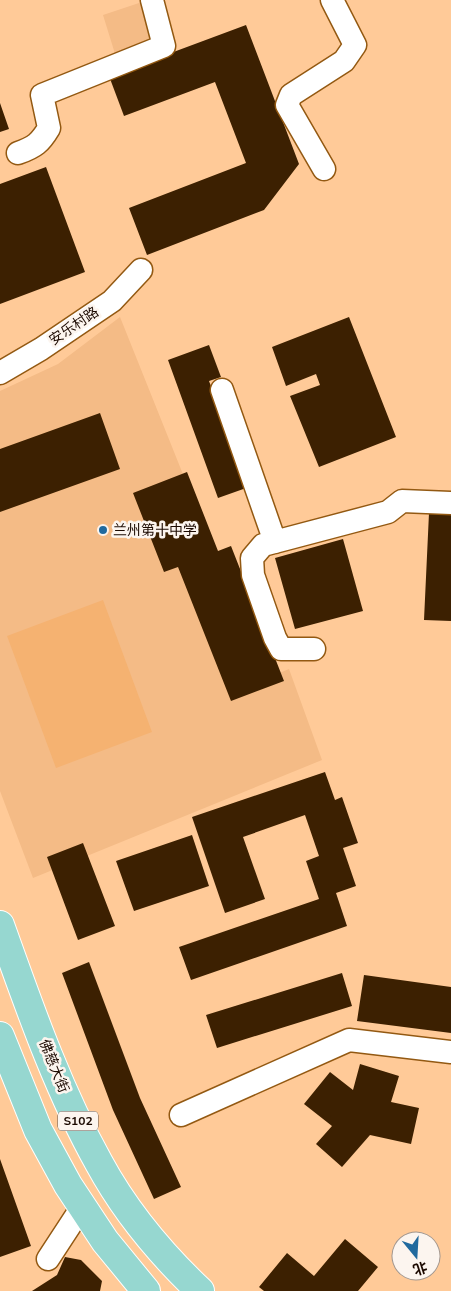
<svg xmlns="http://www.w3.org/2000/svg" width="451" height="1291" font-family="'Nunito Sans','Noto Sans SC',sans-serif">
	<style>
		.built { fill: #f4bb86 }
		.green { fill: #f5b271 }
		.building { fill: #3c2001 }
		.lines { fill: none; stroke-linecap: round; stroke-linejoin: round }
		.minor-casing { stroke: #935912; stroke-width: 25 }
		.major-casing { stroke: #fff; stroke-width: 30 }
		.minor { stroke: #fff; stroke-width: 22 }
		.major { stroke: #96d7d0; stroke-width: 28 }
		.poi-dot { fill: #216a9e; stroke: #fcf5ef; stroke-width: 2 }
		.labels { text-anchor: middle; dominant-baseline: central; stroke-width: 5; stroke-linejoin: round; paint-order: stroke }
		.shield { fill: #fcf5ef; stroke: #5e5048; stroke-width: 1 }
		.shield-label { font-size: 12px; font-weight: bold; fill: #1b0900 }
		.street-label { font-size: 14px; fill: #1b0900; stroke: #fcf5ef }
		.poi-label { font-size: 14px; fill: #1b0900; stroke: #fcf5ef; text-anchor: start }
	</style>
	<rect width="100%" height="100%" fill="#ffca98"/>
	<path class="built" d="M 148,0 L 159,43 L 116,57 L 103,15 Z
		M 120,317 L 265,679 L 289,669 L 322,760 L 33,878 L 0,791 L 0,391 L 58,364 Z"/>
	<path class="green" d="M 103,600 L 152,732 L 56,768 L 7,636 Z"/>
	<path class="building" d="M 246,25 L 299,164 L 264,210 L 147,255 L 129,208 L 246,163 L 215,82 L 124,116 L 109,76 Z
		M 0,103 L 9,129 L 0,132 Z
		M 46,167 L 85,272 L 0,304 L 0,184 Z
		M 349,317 L 396,437 L 319,467 L 290,396 L 320,385 L 316,374 L 286,386 L 272,347 Z
		M 209,345 L 221,377 L 209,381 L 249,487 L 218,498 L 168,360 Z
		M 100,413 L 120,469 L 0,512 L 0,449 Z
		M 187,472 L 218,551 L 231,546 L 284,681 L 231,701 L 178,567 L 164,572 L 133,493 Z
		M 429,513 L 451,514 L 451,621 L 424,620 Z
		M 343,539 L 363,611 L 295,629 L 275,558 Z
		M 325,772 L 335,800 L 342,797 L 358,843 L 343,848 L 356,886 L 336,893 L 347,926 L 191,980 L 179,947 L 319,899 L 306,861 L 319,856 L 305,815 L 243,837 L 265,899 L 225,913 L 192,817 Z
		M 192,835 L 209,886 L 134,911 L 116,861 Z
		M 83,843 L 115,926 L 78,940 L 47,857 Z
		M 89,962 L 140,1098 L 181,1187 L 154,1199 L 113,1110 L 62,973 Z
		M 342,973 L 352,1006 L 217,1048 L 206,1015 Z
		M 364,975 L 451,987 L 451,1033 L 357,1021 Z
		M 360,1064 L 399,1076 L 391,1102 L 419,1108 L 411,1144 L 370,1135 L 342,1167 L 316,1144 L 332,1126 L 304,1104 L 330,1072 L 353,1090 Z
		M 0,1159 L 31,1246 L 0,1257 Z
		M 345,1239 L 378,1267 L 358,1291 L 264,1291 L 259,1287 L 287,1253 L 314,1276 Z
		M 65,1257 L 81,1260 L 102,1281 L 100,1291 L 32,1291 L 57,1275 Z"/>
	<g class="lines">
		<g class="minor-casing">
			<path id="minor" d="M 18,153 C 35,147 40,143 49,128 L 42,95 L 164,46 L 152,0
				M 324,169 L 287,105 L 291,95 L 344,61 L 355,45 L 332,0
				M 0,373 L 41,349 L 112,301 L 141,270
				M 222,390 L 275,542
				M 314,649 L 281,649 L 275,638 L 253,575 L 252,558 L 263,545 L 388,512 L 402,501 L 451,503
				M 181,1115 L 349,1040 L 451,1052
				M 48,1259 L 82,1207"/>
		</g>
		<g class="major-casing">
			<path id="major" d="M 0,925 C 29,1006 57,1088 99,1163 C 125,1211 161,1254 200,1291
				M 0,1036 L 38,1130 L 68,1185 L 105,1241 L 146,1291"/>
		</g>
		<use href="#minor" class="minor"/>
		<use href="#major" class="major"/>
	</g>
	<circle class="poi-dot" cx="103" cy="530" r="5"/>
	<g class="labels">
		<rect class="shield" x="58" y="1111.5" width="40" height="19" rx="4"/>
		<g class="shield-label">
			<text x="78" y="1121">S102</text>
		</g>
		<g class="street-label">
			<text transform="translate(74 326) rotate(-34)">安乐村路</text>
			<text transform="translate(54 1066) rotate(68)">佛慈大街</text>
		</g>
		<g class="poi-label">
			<text x="113" y="530">兰州第十中学</text>
		</g>
	</g>
	<g transform="translate(416 1256) rotate(162)"><circle r="24" fill="#fcf5ef" stroke="#a2978f"/>
	<path d="M0-4L9 19L0 12L-9 19Z" fill="#216a9e"/>
	<text y="-8" font-size="14" font-weight="bold" text-anchor="middle" fill="#1b0900">北</text>
	</g>
</svg>
